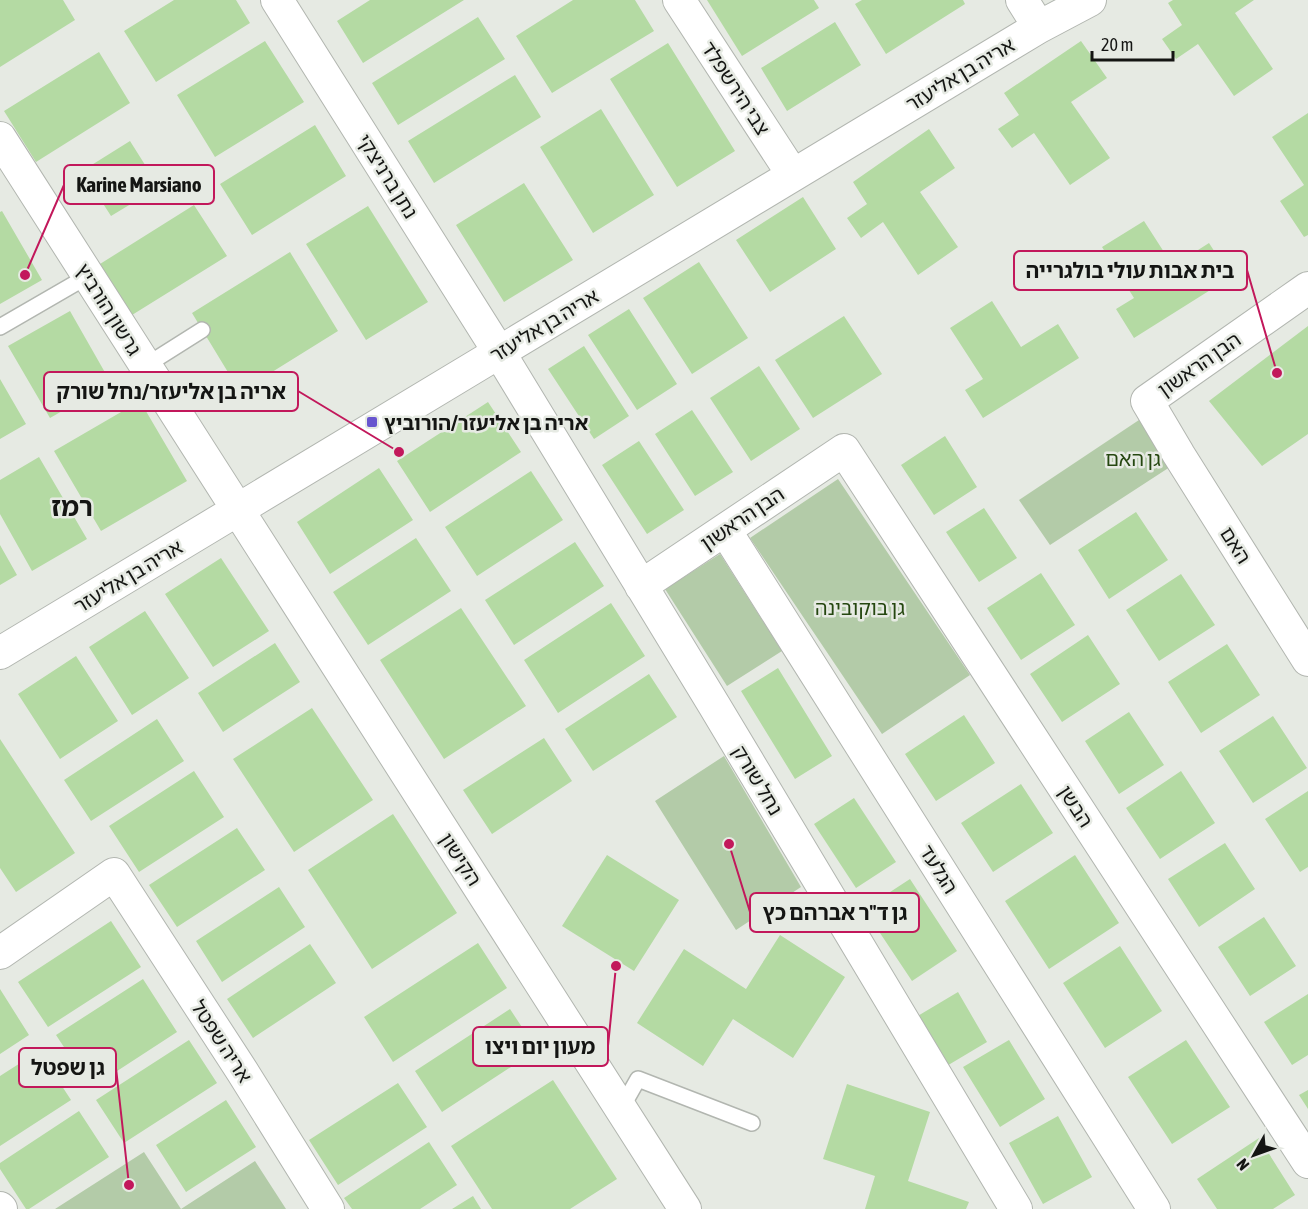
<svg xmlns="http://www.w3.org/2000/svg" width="1308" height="1209" font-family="'Asap Condensed','Noto Sans Hebrew',sans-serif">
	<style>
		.green { fill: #b3cba8 }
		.building { fill: #b4daa3 }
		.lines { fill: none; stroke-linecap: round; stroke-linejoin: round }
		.lane-casing { stroke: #b2b6b0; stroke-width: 18 }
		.street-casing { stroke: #b2b6b0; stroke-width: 34 }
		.lane { stroke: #fff; stroke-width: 15 }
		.street { stroke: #fff; stroke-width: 32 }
		.poi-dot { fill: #6855cf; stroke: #e6eae3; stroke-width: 2 }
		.labels { text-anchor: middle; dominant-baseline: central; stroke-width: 5; stroke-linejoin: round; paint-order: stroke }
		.street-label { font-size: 20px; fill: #141513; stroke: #e6eae3 }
		.poi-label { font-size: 20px; font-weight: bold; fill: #141513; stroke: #e6eae3; text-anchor: start }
		.park-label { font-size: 20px; fill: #254710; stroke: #e6eae3 }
		.district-label { font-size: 26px; font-weight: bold; fill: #141513; stroke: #e6eae3 }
		.leader { fill: none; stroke: #c2185b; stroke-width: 2 }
		.callout-dot { fill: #c2185b; stroke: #e6eae3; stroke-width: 2 }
		.callout { fill: #e6eae3; stroke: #c2185b; stroke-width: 2 }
		.callout-label { font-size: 21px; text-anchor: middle; font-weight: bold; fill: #141513 }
	</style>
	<rect width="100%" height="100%" fill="#e6eae3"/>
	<path class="green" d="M 1145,416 L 1173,465 L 1050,545 L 1019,500 Z
		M 838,479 L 970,675 L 882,734 L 750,538 Z
		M 720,554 L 782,651 L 727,686 L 665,589 Z
		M 724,756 L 801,887 L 736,930 L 655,801 Z
		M 144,1152 L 181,1209 L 255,1161 L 286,1209 L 55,1209 Z"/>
	<path class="building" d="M 0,0 L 63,0 L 75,20 L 0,67 Z
		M 174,0 L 236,0 L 250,23 L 156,82 L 124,31 Z
		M 370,0 L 464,0 L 363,63 L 337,21 Z
		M 573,0 L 635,0 L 654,31 L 552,93 L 516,36 Z
		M 707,0 L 814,0 L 819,8 L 742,56 Z
		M 862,0 L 963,0 L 965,4 L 886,54 L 855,4 Z
		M 1173,0 L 1254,0 L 1235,13 L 1273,69 L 1234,96 L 1198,44 L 1176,59 L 1162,39 L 1182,25 L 1168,3 Z
		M 478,17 L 505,59 L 398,125 L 372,83 Z
		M 835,22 L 861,65 L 787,111 L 761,68 Z
		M 265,41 L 304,102 L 215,157 L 177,95 Z
		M 1081,41 L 1107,78 L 1071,102 L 1110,158 L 1070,185 L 1034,133 L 1012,148 L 998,129 L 1019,115 L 1004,93 Z
		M 668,43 L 735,151 L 677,187 L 610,79 Z
		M 99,52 L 130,103 L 36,162 L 4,111 Z
		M 515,75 L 541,117 L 434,183 L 408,141 Z
		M 601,109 L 654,195 L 593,233 L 540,147 Z
		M 1308,113 L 1308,235 L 1304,237 L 1280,201 L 1304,185 L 1272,137 Z
		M 315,125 L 346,176 L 252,235 L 220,184 Z
		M 929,129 L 955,168 L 920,192 L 958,247 L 918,275 L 883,222 L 861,238 L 847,218 L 867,204 L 853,182 Z
		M 130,141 L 159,187 L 111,216 L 82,171 Z
		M 524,183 L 573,260 L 504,302 L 456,225 Z
		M 803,197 L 836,249 L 770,292 L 736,240 Z
		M 194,205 L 227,256 L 132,315 L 100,264 Z
		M 368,206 L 428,302 L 366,340 L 306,244 Z
		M 2,211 L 42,280 L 0,304 L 0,212 Z
		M 1144,221 L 1173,266 L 1209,243 L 1231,277 L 1134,338 L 1116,309 L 1134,298 L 1102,247 Z
		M 290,252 L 338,331 L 240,392 L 192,313 Z
		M 699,262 L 748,338 L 692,374 L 643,298 Z
		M 992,301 L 1021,347 L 1058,324 L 1079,358 L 983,418 L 965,390 L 983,379 L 950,328 Z
		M 629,309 L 677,384 L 637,410 L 588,335 Z
		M 70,311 L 111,383 L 50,418 L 8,346 Z
		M 844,316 L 882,374 L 813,418 L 775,360 Z
		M 1308,326 L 1308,434 L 1262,466 L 1209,401 Z
		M 584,346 L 629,416 L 594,439 L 548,369 Z
		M 759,366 L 800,429 L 751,461 L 710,398 Z
		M 0,379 L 26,424 L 0,439 Z
		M 140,401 L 187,481 L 101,531 L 54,451 Z
		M 488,402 L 521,452 L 430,512 L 397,461 Z
		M 692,410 L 733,472 L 695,496 L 655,434 Z
		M 945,436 L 977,487 L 934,515 L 901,465 Z
		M 639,441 L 684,510 L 647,534 L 602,465 Z
		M 39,457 L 87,539 L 32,571 L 0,514 L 0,480 Z
		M 379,468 L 413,520 L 330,574 L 297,522 Z
		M 531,471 L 563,520 L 477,576 L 445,527 Z
		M 984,508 L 1017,558 L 979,582 L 946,532 Z
		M 1136,512 L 1168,560 L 1109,599 L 1078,550 Z
		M 416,538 L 451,591 L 368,645 L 333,592 Z
		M 575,542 L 604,586 L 514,645 L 485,600 Z
		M 0,545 L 17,575 L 0,585 Z
		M 221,558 L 269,631 L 213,667 L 165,594 Z
		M 1041,573 L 1075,625 L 1021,660 L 987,608 Z
		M 1181,574 L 1215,625 L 1159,661 L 1126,610 Z
		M 611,603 L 645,656 L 558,713 L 524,660 Z
		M 461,608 L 526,706 L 444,759 L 380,660 Z
		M 145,611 L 189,678 L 132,715 L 89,647 Z
		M 1088,635 L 1120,684 L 1062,722 L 1030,674 Z
		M 275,643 L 300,682 L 223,732 L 198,693 Z
		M 1227,644 L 1260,695 L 1201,733 L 1168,682 Z
		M 76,656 L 118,721 L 60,759 L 18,694 Z
		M 778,668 L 832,756 L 795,779 L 741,691 Z
		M 649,674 L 677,717 L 593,771 L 565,729 Z
		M 312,708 L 373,800 L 294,852 L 233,759 Z
		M 1129,712 L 1164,765 L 1119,794 L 1085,741 Z
		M 964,715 L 995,763 L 936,801 L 905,754 Z
		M 1273,716 L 1307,768 L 1253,803 L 1219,751 Z
		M 157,719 L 184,761 L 91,821 L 64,780 Z
		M 544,738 L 572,781 L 492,834 L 463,790 Z
		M 0,739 L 75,853 L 16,892 L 0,868 Z
		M 194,771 L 224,817 L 139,872 L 109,826 Z
		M 1181,771 L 1215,823 L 1160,859 L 1126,808 Z
		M 1021,784 L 1053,833 L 993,872 L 961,823 Z
		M 1308,791 L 1308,867 L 1300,872 L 1265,819 Z
		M 854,798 L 896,862 L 856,888 L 814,824 Z
		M 393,814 L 457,913 L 372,969 L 308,870 Z
		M 237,828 L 265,870 L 177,927 L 149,885 Z
		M 1225,843 L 1255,889 L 1199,927 L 1168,879 Z
		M 607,855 L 679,900 L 634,971 L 562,926 Z
		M 1075,855 L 1119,923 L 1049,969 L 1005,901 Z
		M 910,879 L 957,951 L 912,981 L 864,909 Z
		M 279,887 L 305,927 L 222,982 L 196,941 Z
		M 1264,917 L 1296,966 L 1250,996 L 1218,947 Z
		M 111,921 L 141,967 L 48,1027 L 18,982 Z
		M 780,935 L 845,977 L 793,1058 L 733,1019 L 703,1066 L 637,1023 L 684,949 L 746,989 Z
		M 478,943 L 507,988 L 393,1062 L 364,1017 Z
		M 310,944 L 336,983 L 253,1038 L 227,999 Z
		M 1120,946 L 1162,1011 L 1105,1048 L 1063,983 Z
		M 143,979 L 177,1032 L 91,1088 L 56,1035 Z
		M 0,989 L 29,1035 L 0,1054 Z
		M 958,992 L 987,1042 L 945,1067 L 916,1017 Z
		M 1308,994 L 1308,1055 L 1292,1065 L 1264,1022 Z
		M 510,1009 L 537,1050 L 442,1112 L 415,1071 Z
		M 189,1040 L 217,1083 L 124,1143 L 96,1100 Z
		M 1009,1040 L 1045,1099 L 1000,1127 L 963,1067 Z
		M 1186,1040 L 1230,1107 L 1172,1144 L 1128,1077 Z
		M 39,1051 L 71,1100 L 0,1146 L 0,1076 Z
		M 553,1080 L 617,1179 L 570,1209 L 492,1209 L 451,1146 Z
		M 398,1083 L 427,1127 L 338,1185 L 309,1140 Z
		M 847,1084 L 930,1112 L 908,1181 L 969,1202 L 966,1209 L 865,1209 L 875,1176 L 823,1159 Z
		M 1308,1090 L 1308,1109 L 1299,1095 Z
		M 226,1100 L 256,1147 L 186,1192 L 156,1145 Z
		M 79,1111 L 109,1157 L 29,1209 L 26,1209 L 0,1169 L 0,1163 Z
		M 1058,1116 L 1092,1177 L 1043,1204 L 1009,1143 Z
		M 1259,1138 L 1295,1195 L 1273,1209 L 1217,1209 L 1197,1179 Z
		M 429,1142 L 457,1185 L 420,1209 L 352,1209 L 344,1198 Z
		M 473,1196 L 481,1209 L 452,1209 Z"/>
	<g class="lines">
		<g class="lane-casing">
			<path id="lane" d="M 0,327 L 88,276
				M 145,366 L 202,330
				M 621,1109 L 638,1079 L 752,1123"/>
		</g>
		<g class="street-casing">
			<path id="street" d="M 277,0 L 499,352 L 714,705 L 1016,1209
				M 679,0 L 793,175
				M 1022,0 L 1039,27
				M 0,138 L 685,1209
				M 1308,288 L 1147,401 L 1179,455 L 1308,660
				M 725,530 L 1154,1209
				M 641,586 L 844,450 L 1308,1162
				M 0,653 L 1039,27 L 1090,0
				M 0,953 L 114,874 L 242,1071 L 328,1209
				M 0,1208 L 1,1209"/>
		</g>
		<use href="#lane" class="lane"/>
		<use href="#street" class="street"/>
	</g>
	<rect class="poi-dot" x="366" y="416" width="12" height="12" rx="3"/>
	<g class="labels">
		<g class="street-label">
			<text transform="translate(960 74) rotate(-31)">אריה בן אליעזר</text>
			<text transform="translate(736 88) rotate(57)">צבי הירשפלד</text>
			<text transform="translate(388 176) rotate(58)">נתן ברניצקי</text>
			<text transform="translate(109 309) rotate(58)">גרשון הורביץ</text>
			<text transform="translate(544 325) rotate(-31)">אריה בן אליעזר</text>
			<text transform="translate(1199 364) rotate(-35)">הבן הראשון</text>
			<text transform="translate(742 518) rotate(-34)">הבן הראשון</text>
			<text transform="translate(1236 545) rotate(58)">האם</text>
			<text transform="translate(128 576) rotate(-31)">אריה בן אליעזר</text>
			<text transform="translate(758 780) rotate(59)">נחל שורק</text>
			<text transform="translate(1076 806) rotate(57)">הבשן</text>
			<text transform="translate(461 859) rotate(57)">הקישון</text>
			<text transform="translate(939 869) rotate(58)">הגלעד</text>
			<text transform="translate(222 1041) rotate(57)">אריה שפטל</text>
		</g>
		<g class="poi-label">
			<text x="384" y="422">אריה בן אליעזר/הורוביץ</text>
		</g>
		<g class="park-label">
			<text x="1133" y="458">גן האם</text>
			<text x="860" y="607">גן בוקובינה</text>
		</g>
		<g class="district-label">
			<text x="72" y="507">רמז</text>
		</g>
	</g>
	<path class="leader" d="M25 275L64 185M1277 373L1247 270M399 452L298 391M729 844L750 912M616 966L608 1046M129 1185L116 1068"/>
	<g class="callout-dot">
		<circle cx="25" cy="275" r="6"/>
		<circle cx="1277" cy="373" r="6"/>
		<circle cx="399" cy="452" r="6"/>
		<circle cx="729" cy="844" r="6"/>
		<circle cx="616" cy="966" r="6"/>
		<circle cx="129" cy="1185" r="6"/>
	</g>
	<g class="callout">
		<rect x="64" y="165" width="150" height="39" rx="6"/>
		<rect x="1014" y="251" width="233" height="39" rx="6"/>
		<rect x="44" y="372" width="254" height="39" rx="6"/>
		<rect x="750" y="893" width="169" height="39" rx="6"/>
		<rect x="473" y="1027" width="135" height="39" rx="6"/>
		<rect x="19" y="1048" width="97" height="39" rx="6"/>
	</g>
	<g class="callout-label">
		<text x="139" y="192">Karine Marsiano</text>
		<text x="1130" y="278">בית אבות עולי בולגרייה</text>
		<text x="171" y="399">אריה בן אליעזר/נחל שורק</text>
		<text x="835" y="920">גן ד"ר אברהם כץ</text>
		<text x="540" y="1054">מעון יום ויצו</text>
		<text x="68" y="1075">גן שפטל</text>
	</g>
	<g transform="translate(1254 1155) rotate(230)" stroke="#e6eae3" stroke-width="4.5" paint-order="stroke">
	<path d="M0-4.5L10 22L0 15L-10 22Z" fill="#141513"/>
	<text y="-9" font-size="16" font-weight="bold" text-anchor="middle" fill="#141513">N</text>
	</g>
	<path d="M1092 51v9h81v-9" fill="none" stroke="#141513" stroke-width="3"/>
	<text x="1101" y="51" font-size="18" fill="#141513" stroke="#e6eae3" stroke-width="4.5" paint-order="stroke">20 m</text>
</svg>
